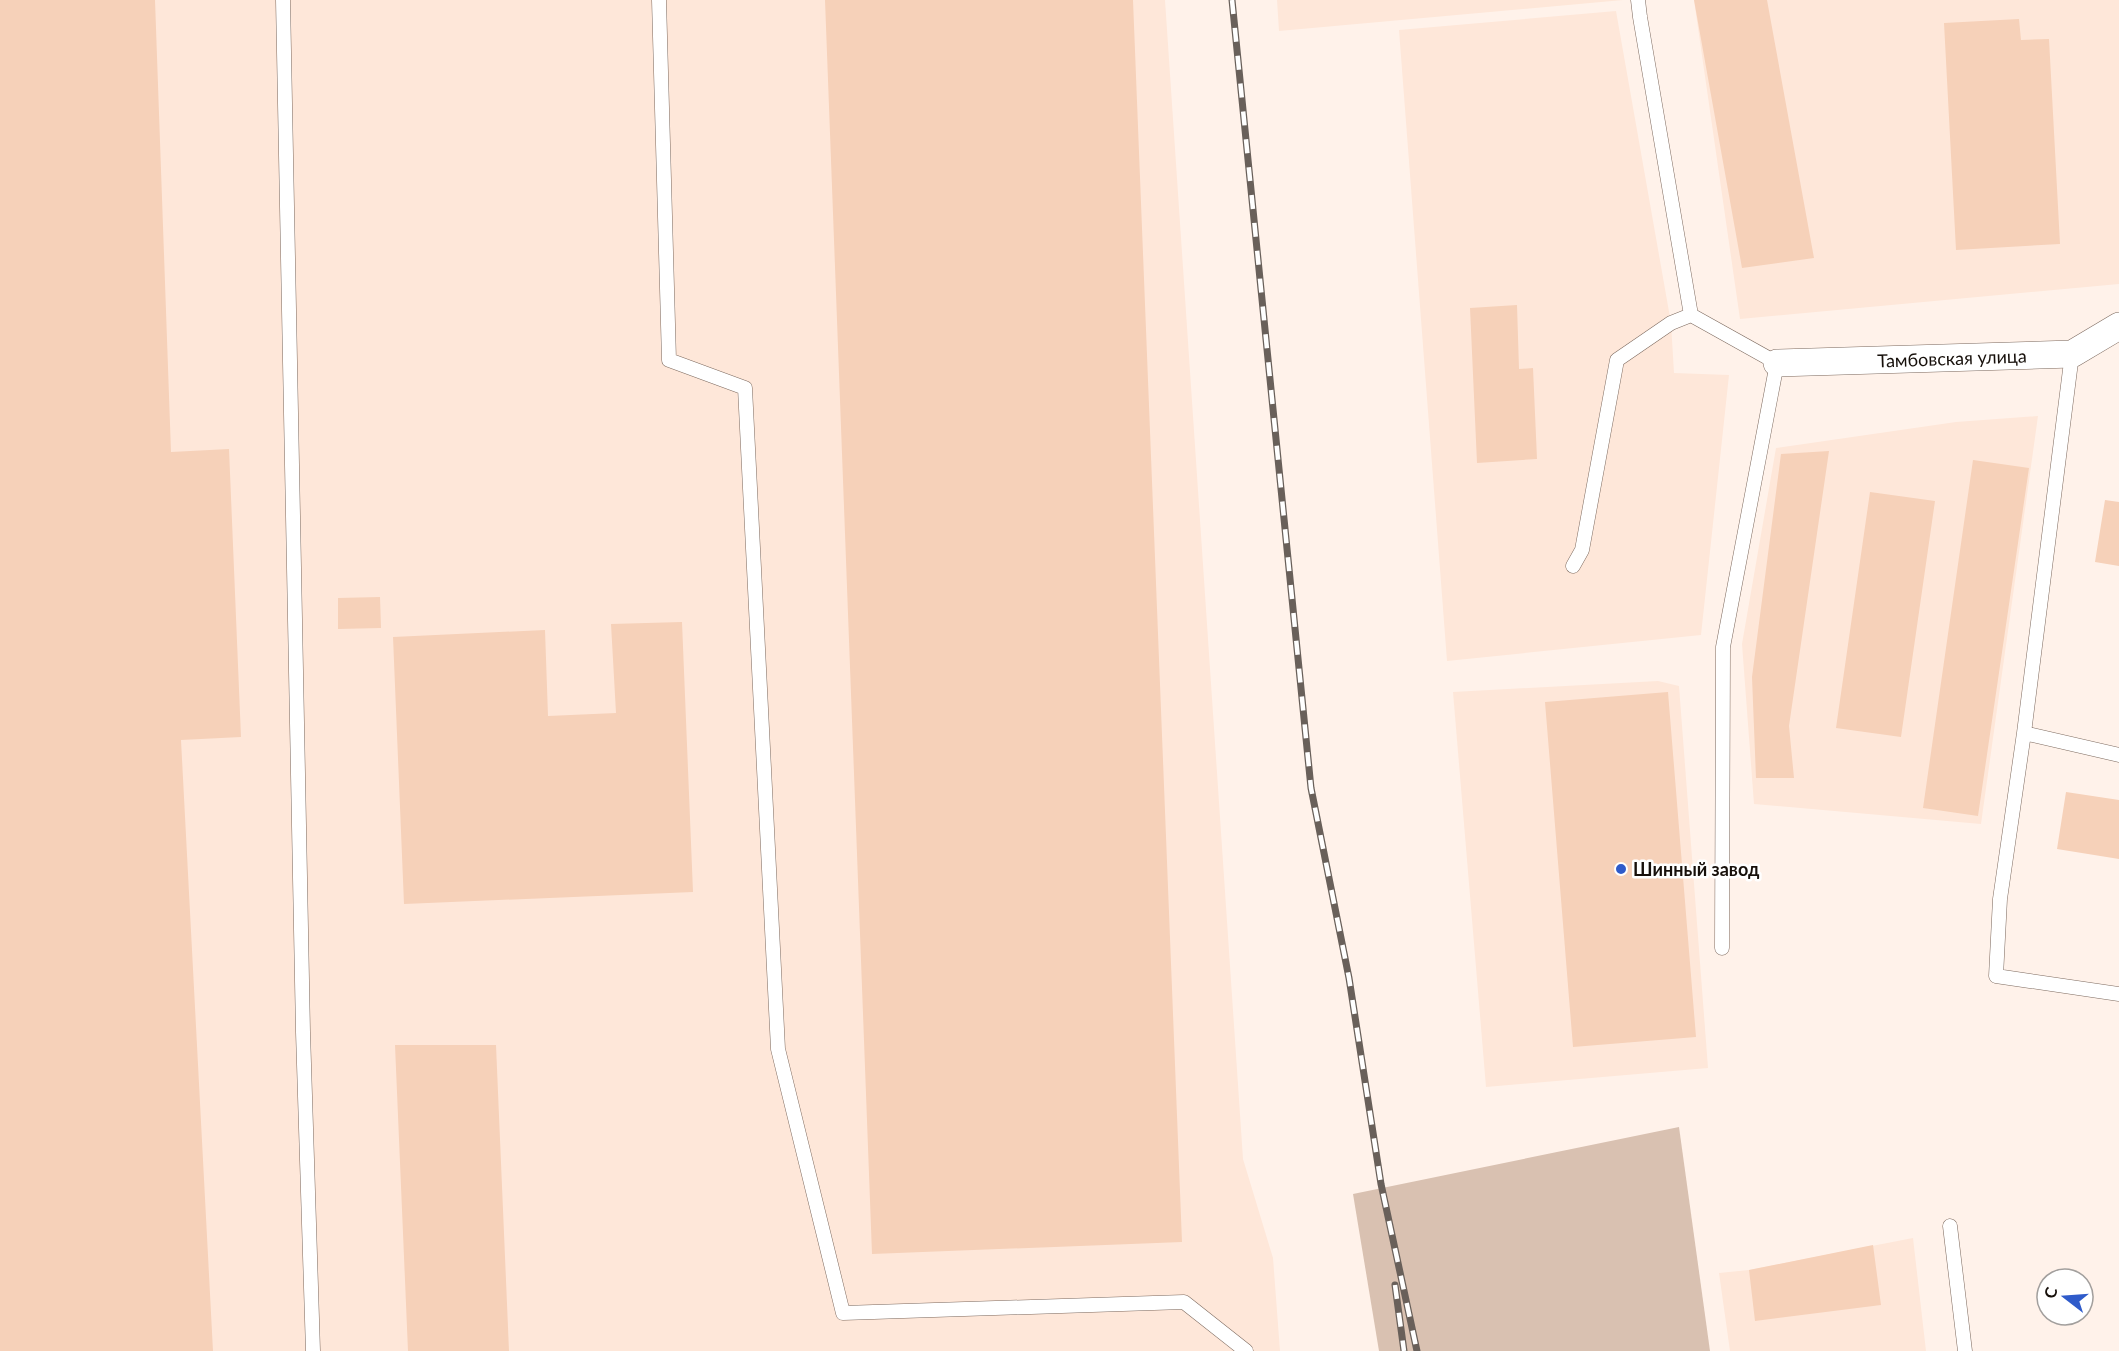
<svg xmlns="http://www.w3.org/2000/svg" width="2119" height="1351" font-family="Lato,sans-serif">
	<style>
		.built { fill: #fee7d9 }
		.green { fill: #d9c1b1 }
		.building { fill: #f6d1b9 }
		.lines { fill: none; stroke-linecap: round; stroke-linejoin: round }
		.service-casing { stroke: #7d6a5f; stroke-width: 15 }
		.minor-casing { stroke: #7d6a5f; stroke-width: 28 }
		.service { stroke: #fff; stroke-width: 14 }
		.minor { stroke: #fff; stroke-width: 27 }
		.rail-casing { stroke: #69605a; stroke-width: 7 }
		.rail { stroke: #fff; stroke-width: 4.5; stroke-dasharray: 14; stroke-linecap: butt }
		.poi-dot { fill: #2f5bca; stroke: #fff; stroke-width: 2 }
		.labels { text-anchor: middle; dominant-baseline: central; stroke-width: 5; stroke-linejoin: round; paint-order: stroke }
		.street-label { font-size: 18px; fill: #17100b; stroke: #fff }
		.poi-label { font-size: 18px; font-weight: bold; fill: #17100b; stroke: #fff; text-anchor: start }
	</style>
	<rect width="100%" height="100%" fill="#fff2ea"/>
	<path class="built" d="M 0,0 L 1165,0 L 1243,1159 L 1273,1258 L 1280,1351 L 0,1351 Z
		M 1277,0 L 1623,0 L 1279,31 Z
		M 1694,0 L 2119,0 L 2119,284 L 1740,319 Z
		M 1616,11 L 1671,323 L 1674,373 L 1729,375 L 1701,635 L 1447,661 L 1399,30 Z
		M 2038,416 L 1981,824 L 1754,804 L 1742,644 L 1776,448 L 1956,422 Z
		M 1658,681 L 1679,686 L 1708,1068 L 1486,1087 L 1453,692 Z
		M 1913,1238 L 1926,1351 L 1730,1351 L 1719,1273 L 1749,1270 Z"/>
	<path class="green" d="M 1679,1127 L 1710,1351 L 1379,1351 L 1353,1194 Z"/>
	<path class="building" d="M 0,0 L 155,0 L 171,452 L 229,449 L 241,737 L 181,740 L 213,1351 L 0,1351 Z
		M 825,0 L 1133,0 L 1182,1242 L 872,1254 Z
		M 1694,0 L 1767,0 L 1814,258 L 1742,268 Z
		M 2019,19 L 2021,40 L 2049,39 L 2060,244 L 1956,250 L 1944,23 Z
		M 1517,305 L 1519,369 L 1533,368 L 1537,459 L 1477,463 L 1470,308 Z
		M 1829,451 L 1789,726 L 1794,778 L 1756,778 L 1752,677 L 1781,454 Z
		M 1973,460 L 2029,468 L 1978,816 L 1923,808 Z
		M 1870,492 L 1935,501 L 1901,737 L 1836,728 Z
		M 2105,500 L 2119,502 L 2119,566 L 2095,562 Z
		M 380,597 L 381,628 L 338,629 L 338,598 Z
		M 682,622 L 693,892 L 404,904 L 393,637 L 545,630 L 548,716 L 616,713 L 611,624 Z
		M 1668,692 L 1696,1037 L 1573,1047 L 1545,702 Z
		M 2066,792 L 2119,800 L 2119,859 L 2057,849 Z
		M 395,1045 L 496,1045 L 509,1351 L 408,1351 Z
		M 1873,1245 L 1881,1305 L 1755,1321 L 1749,1270 Z"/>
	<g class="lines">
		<g class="service-casing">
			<path id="service" d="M 283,0 L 303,1032 L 313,1351
				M 659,0 L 669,360 L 745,388 L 778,1049 L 843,1313 L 1184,1302 L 1246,1351
				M 1638,0 L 1640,17 L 1691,315
				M 2072,354 L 2024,733 L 2000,899 L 1996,976 L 2119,994
				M 1573,566 L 1582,550 L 1617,360 L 1671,323 L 1691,315 L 1777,363 L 1723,647 L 1722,948
				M 2024,733 L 2119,755
				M 1950,1226 L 1965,1351"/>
		</g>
		<g class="minor-casing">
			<path id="minor" d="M 1777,363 L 2072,354 L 2119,326"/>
		</g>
		<use href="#service" class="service"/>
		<use href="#minor" class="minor"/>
		<g class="rail-casing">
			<path id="rail" d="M 1232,0 L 1311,788 L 1349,978 L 1381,1184 L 1417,1351
				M 1395,1285 L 1404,1351"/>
		</g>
		<use href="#rail" class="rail"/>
	</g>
	<circle class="poi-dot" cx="1621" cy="869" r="6"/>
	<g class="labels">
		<g class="street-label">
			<text transform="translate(1952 358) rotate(-2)">Тамбовская улица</text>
		</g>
		<g class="poi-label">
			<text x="1633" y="869">Шинный завод</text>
		</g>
	</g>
	<g transform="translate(2065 1297) rotate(287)"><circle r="28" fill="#ffffff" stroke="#a29f9d" stroke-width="1.5"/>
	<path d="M0-4.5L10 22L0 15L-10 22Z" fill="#2f5bca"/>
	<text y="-9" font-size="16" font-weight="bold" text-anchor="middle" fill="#17100b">С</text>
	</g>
</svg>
